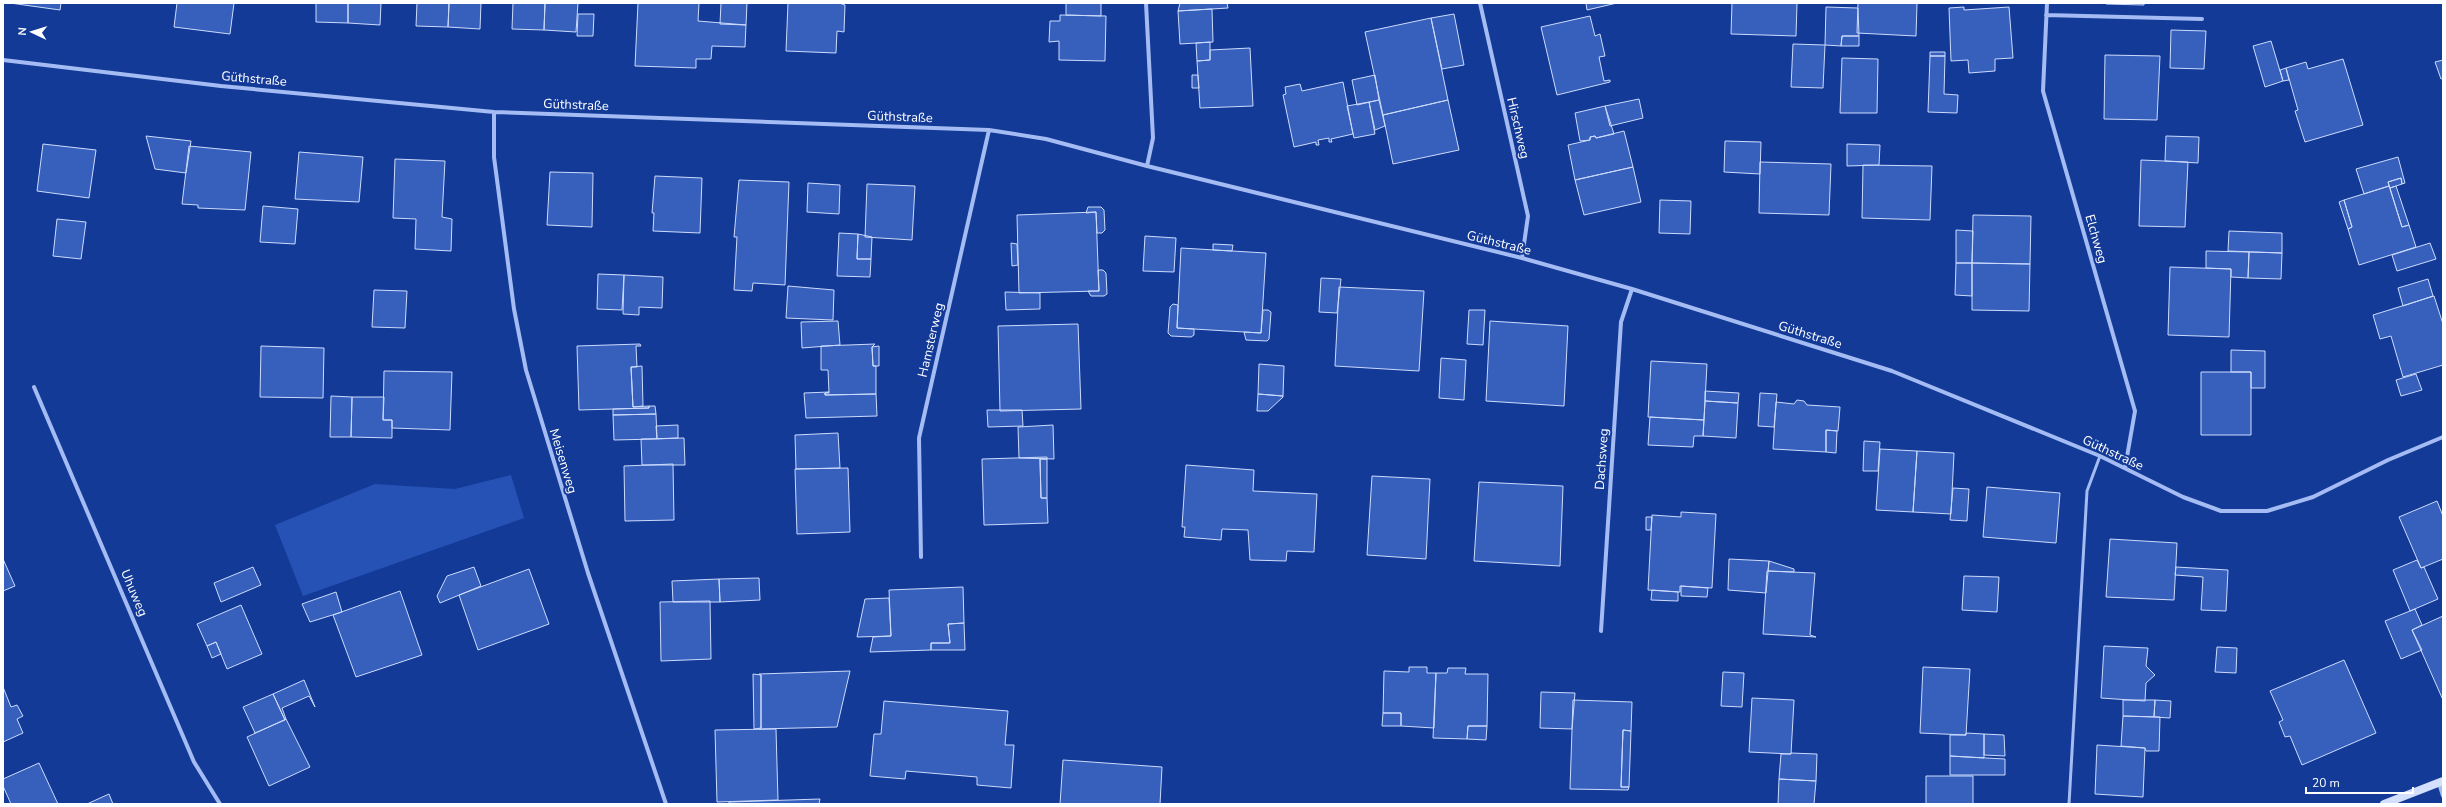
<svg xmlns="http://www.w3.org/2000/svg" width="2446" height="807" font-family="'Nunito Sans',sans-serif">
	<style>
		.green { fill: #2652b6 }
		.building { fill: #3760bd; stroke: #ccdbfd }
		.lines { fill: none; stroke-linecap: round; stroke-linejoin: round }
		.lane { stroke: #a4bcf3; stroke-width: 3 }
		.street { stroke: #a4bcf3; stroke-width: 4 }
		.secondary { stroke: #d3dffc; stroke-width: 8 }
		.labels { text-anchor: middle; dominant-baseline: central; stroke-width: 4; stroke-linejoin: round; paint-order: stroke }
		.street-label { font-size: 13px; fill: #fff; stroke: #133a97 }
	</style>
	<rect width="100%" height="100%" fill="#133a97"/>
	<path class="green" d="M 511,475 L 524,518 L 303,596 L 275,525 L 375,484 L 455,489 Z"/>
	<path class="building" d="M 10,3 L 61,3 L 60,10 Z
		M 177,3 L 234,3 L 230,34 L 174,27 Z
		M 316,3 L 348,3 L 348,23 L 316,22 Z
		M 348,3 L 381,3 L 380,25 L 348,23 Z
		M 417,3 L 449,3 L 448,27 L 416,26 Z
		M 449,3 L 481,3 L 480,29 L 448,27 Z
		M 513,3 L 545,3 L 544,30 L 512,29 Z
		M 545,3 L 578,3 L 576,32 L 544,30 Z
		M 638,3 L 699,3 L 698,21 L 746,25 L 745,47 L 712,46 L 711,59 L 696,59 L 696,68 L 635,66 Z
		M 721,3 L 747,3 L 746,25 L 720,24 Z
		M 788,3 L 839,3 L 845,5 L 844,32 L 837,31 L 836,53 L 786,51 Z
		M 1066,3 L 1101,3 L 1101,16 L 1066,15 Z
		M 1180,3 L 1227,3 L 1228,8 L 1178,11 Z
		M 1586,3 L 1617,3 L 1587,10 Z
		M 1732,3 L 1797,3 L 1796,36 L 1731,34 Z
		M 1858,3 L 1917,3 L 1916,36 L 1857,33 Z
		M 2107,3 L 2144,3 L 2144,5 L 2106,4 Z
		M 1826,7 L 1858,8 L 1859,36 L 1842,36 L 1841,46 L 1825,45 Z
		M 1964,7 L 1964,10 L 2009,7 L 2013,58 L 1995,59 L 1995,71 L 1969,73 L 1968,60 L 1951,61 L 1949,8 Z
		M 1212,9 L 1213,42 L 1180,44 L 1178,11 Z
		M 578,14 L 594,14 L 593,36 L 577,36 Z
		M 1454,14 L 1464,65 L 1442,69 L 1431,18 Z
		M 1060,15 L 1106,16 L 1105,61 L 1059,60 L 1059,41 L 1049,42 L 1050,21 L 1060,21 Z
		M 1590,16 L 1595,36 L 1600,34 L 1605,56 L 1599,57 L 1604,81 L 1610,80 L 1610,82 L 1557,95 L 1541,27 Z
		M 1431,18 L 1448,100 L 1383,115 L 1365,32 Z
		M 2171,30 L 2206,31 L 2204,69 L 2170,68 Z
		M 1842,36 L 1859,36 L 1859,46 L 1841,46 Z
		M 2271,41 L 2283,81 L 2265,87 L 2253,46 Z
		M 1210,42 L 1210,60 L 1197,61 L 1196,43 Z
		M 1793,44 L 1825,45 L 1823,88 L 1791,87 Z
		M 1250,48 L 1253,106 L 1200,108 L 1197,61 L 1210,60 L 1210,50 Z
		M 1930,52 L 1945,52 L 1945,56 L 1930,56 Z
		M 2105,55 L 2160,56 L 2157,120 L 2104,119 Z
		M 1930,56 L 1945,56 L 1944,94 L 1958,95 L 1957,113 L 1928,112 Z
		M 1842,58 L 1878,59 L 1877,113 L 1840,113 Z
		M 2343,59 L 2363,125 L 2305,142 L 2295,111 L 2298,110 L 2286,68 L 2306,62 L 2308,69 Z
		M 2443,60 L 2443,78 L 2441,79 L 2435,62 Z
		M 2286,68 L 2289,80 L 2283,81 L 2280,70 Z
		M 1192,75 L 1198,75 L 1199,88 L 1192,88 Z
		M 1375,75 L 1379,100 L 1357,105 L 1352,80 Z
		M 1343,82 L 1353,134 L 1331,139 L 1332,142 L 1329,142 L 1329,138 L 1318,140 L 1319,145 L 1316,145 L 1316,142 L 1294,147 L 1283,95 L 1286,94 L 1285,87 L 1300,84 L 1302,91 Z
		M 1639,99 L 1643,118 L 1610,126 L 1605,106 Z
		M 1379,100 L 1385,126 L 1375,130 L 1369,102 Z
		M 1448,100 L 1459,150 L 1393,164 L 1383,115 Z
		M 1369,102 L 1375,134 L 1354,138 L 1347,106 Z
		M 1605,106 L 1614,134 L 1596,138 L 1595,136 L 1590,137 L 1590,140 L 1580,141 L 1575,113 Z
		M 1624,131 L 1633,167 L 1575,180 L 1568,145 L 1590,140 L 1590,137 L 1595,136 L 1596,138 Z
		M 146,136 L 191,141 L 186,173 L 155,169 Z
		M 2166,136 L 2199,137 L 2198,163 L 2165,161 Z
		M 1725,141 L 1761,142 L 1760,174 L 1724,172 Z
		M 43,144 L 96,150 L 89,198 L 37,191 Z
		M 1847,144 L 1880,145 L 1879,165 L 1847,166 Z
		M 189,146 L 251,152 L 245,210 L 198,208 L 198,205 L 182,204 Z
		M 299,152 L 363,157 L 359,202 L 295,199 Z
		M 2398,157 L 2405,183 L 2402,184 L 2401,178 L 2388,182 L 2389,186 L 2364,194 L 2356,169 Z
		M 395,159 L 445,161 L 442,217 L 452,219 L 451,251 L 415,249 L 416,219 L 393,218 Z
		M 2141,160 L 2188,162 L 2185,227 L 2139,226 Z
		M 1760,162 L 1831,164 L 1829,215 L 1759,213 Z
		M 1863,165 L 1932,166 L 1930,220 L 1862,218 Z
		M 1633,167 L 1641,202 L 1584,215 L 1575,180 Z
		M 550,172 L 593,173 L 592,227 L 547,225 Z
		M 655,176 L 702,178 L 700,233 L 653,231 L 654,213 L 652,213 Z
		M 2401,178 L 2402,184 L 2390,188 L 2388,182 Z
		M 739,180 L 789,182 L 785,285 L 753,283 L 752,291 L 734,290 L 737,237 L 734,237 Z
		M 808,183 L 840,185 L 839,214 L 807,212 Z
		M 867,184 L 915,186 L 912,240 L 865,237 Z
		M 2389,186 L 2402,227 L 2409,225 L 2416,247 L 2359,265 L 2348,229 L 2352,227 L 2344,200 Z
		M 2396,186 L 2409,225 L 2402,227 L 2390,188 Z
		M 1660,200 L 1691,201 L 1690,234 L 1659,233 Z
		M 2344,200 L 2352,227 L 2348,229 L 2339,202 Z
		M 263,206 L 298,209 L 295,244 L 260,242 Z
		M 1088,207 L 1101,207 L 1104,210 L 1105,230 L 1102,233 L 1097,233 L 1096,212 L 1086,213 Z
		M 1096,212 L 1099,291 L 1019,293 L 1017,215 Z
		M 1973,215 L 2031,216 L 2030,264 L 1972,263 Z
		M 57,219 L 86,222 L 81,259 L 53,256 Z
		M 1956,230 L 1973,231 L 1972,263 L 1956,263 Z
		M 2229,231 L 2282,233 L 2282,253 L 2228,251 Z
		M 839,233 L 858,234 L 857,259 L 871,259 L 870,277 L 837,276 Z
		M 858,234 L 872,237 L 871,259 L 857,259 Z
		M 1145,236 L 1176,238 L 1174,272 L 1143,271 Z
		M 1011,243 L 1017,244 L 1018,265 L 1012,266 Z
		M 2430,243 L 2436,259 L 2397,271 L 2392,255 Z
		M 1213,244 L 1233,245 L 1232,251 L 1213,250 Z
		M 1181,248 L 1266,253 L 1261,333 L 1177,328 Z
		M 2206,251 L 2249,252 L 2248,278 L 2231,277 L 2231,269 L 2206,268 Z
		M 2249,252 L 2282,253 L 2281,279 L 2248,278 Z
		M 1956,263 L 1972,263 L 1972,296 L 1955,295 Z
		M 1972,263 L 2030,264 L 2029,311 L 1972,310 Z
		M 2170,267 L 2231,269 L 2229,337 L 2168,335 Z
		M 1098,270 L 1103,270 L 1106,273 L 1107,294 L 1104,296 L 1091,296 L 1088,291 L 1099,291 Z
		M 598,274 L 624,275 L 622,310 L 597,309 Z
		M 624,275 L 663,277 L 662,308 L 639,307 L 639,315 L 623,314 Z
		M 1321,278 L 1341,279 L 1337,313 L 1319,312 Z
		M 2428,279 L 2433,296 L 2403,306 L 2398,288 Z
		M 788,286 L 834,290 L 833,320 L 786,318 Z
		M 1339,287 L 1424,291 L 1419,371 L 1335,366 Z
		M 374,290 L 407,291 L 405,328 L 372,327 Z
		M 1005,292 L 1040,293 L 1040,309 L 1006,310 Z
		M 2434,296 L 2443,324 L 2443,365 L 2403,377 L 2391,336 L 2380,339 L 2373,315 Z
		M 1173,304 L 1178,305 L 1177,328 L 1194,329 L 1194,335 L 1191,337 L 1171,336 L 1168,333 L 1170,307 Z
		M 1263,310 L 1268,310 L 1271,312 L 1269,339 L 1267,341 L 1246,340 L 1244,332 L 1261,333 Z
		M 1469,310 L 1485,310 L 1483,345 L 1467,344 Z
		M 838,321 L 840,345 L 802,348 L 801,322 Z
		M 1490,321 L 1568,326 L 1564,406 L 1486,401 Z
		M 1078,324 L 1081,409 L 1000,411 L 998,326 Z
		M 640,344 L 641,346 L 636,346 L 637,367 L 631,367 L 633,407 L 649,406 L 649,408 L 579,410 L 577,346 Z
		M 875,344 L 872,347 L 873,366 L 876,366 L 876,394 L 825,395 L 825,393 L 829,393 L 828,370 L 821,370 L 821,346 Z
		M 261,346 L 324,348 L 323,398 L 260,397 Z
		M 879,346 L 879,366 L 873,366 L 872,347 Z
		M 2231,350 L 2265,351 L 2265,388 L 2251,388 L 2251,372 L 2231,372 Z
		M 1441,358 L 1466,360 L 1464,400 L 1439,398 Z
		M 1651,361 L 1707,364 L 1704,420 L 1648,417 Z
		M 1259,364 L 1284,366 L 1283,396 L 1258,394 Z
		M 642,366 L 643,406 L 633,407 L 631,367 Z
		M 384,371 L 452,372 L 450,430 L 392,428 L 392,420 L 383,420 Z
		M 2201,372 L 2251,372 L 2251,435 L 2201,435 Z
		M 2416,374 L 2422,390 L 2401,396 L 2396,380 Z
		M 1705,391 L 1739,393 L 1738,403 L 1705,401 Z
		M 829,392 L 825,393 L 825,395 L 876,394 L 877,416 L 806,418 L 804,393 Z
		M 1760,393 L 1777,394 L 1774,427 L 1758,426 Z
		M 1258,394 L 1283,396 L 1283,397 L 1268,411 L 1257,411 Z
		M 331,396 L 352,397 L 351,437 L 330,437 Z
		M 352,397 L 384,397 L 383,420 L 392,420 L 392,438 L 351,437 Z
		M 1797,400 L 1804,401 L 1807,405 L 1840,407 L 1838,431 L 1826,430 L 1826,452 L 1773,449 L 1776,402 L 1794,404 Z
		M 1705,401 L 1738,403 L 1736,438 L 1703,436 Z
		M 649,406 L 655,406 L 656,414 L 613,415 L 613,409 L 649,408 Z
		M 987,410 L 1022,410 L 1023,426 L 988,427 Z
		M 656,414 L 657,439 L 614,440 L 613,415 Z
		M 1650,417 L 1704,420 L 1703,436 L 1694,436 L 1693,447 L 1648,445 Z
		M 678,425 L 678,438 L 657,439 L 656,426 Z
		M 1053,425 L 1054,459 L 1019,458 L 1018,427 Z
		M 1826,430 L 1837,431 L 1836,453 L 1826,452 Z
		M 838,433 L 840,468 L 796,469 L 795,435 Z
		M 684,438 L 685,465 L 642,465 L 641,439 Z
		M 1864,441 L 1880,442 L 1878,471 L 1863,471 Z
		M 1880,449 L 1917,451 L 1913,512 L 1876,510 Z
		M 1917,451 L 1954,453 L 1951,514 L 1913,512 Z
		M 1047,457 L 1047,459 L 1040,459 L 1041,498 L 1047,498 L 1048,523 L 984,525 L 982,459 Z
		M 1040,459 L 1047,459 L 1047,498 L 1041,498 Z
		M 673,464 L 674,520 L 625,521 L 624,466 Z
		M 1186,465 L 1254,470 L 1253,491 L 1317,494 L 1314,552 L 1287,551 L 1286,561 L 1250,560 L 1248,530 L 1222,529 L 1221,540 L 1184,537 L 1185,527 L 1182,527 Z
		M 848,468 L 850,532 L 797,534 L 795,469 Z
		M 1372,476 L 1430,479 L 1426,559 L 1367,555 Z
		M 1479,482 L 1563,486 L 1560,566 L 1474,561 Z
		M 1987,487 L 2060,493 L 2056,543 L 1983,537 Z
		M 1953,488 L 1969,489 L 1967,521 L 1950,520 Z
		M 2437,501 L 2443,516 L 2443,559 L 2421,568 L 2399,517 Z
		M 1681,512 L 1716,514 L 1712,588 L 1680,586 L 1680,592 L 1648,590 L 1652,515 L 1681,517 Z
		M 1646,517 L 1652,517 L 1651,530 L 1646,530 Z
		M 2110,539 L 2177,543 L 2174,600 L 2106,597 Z
		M 3,559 L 15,586 L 3,591 Z
		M 1729,559 L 1769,561 L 1766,593 L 1728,590 Z
		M 2417,560 L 2421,568 L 2424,567 L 2438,599 L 2410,611 L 2393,570 Z
		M 1769,561 L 1794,569 L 1794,572 L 1768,571 Z
		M 253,567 L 261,585 L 221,602 L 214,583 Z
		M 474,567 L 481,586 L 440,603 L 437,596 L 447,576 Z
		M 2176,567 L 2228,570 L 2226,611 L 2201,610 L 2203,577 L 2175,575 Z
		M 529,569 L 549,624 L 478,650 L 459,595 Z
		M 1767,571 L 1815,573 L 1810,635 L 1816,637 L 1763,634 Z
		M 1964,576 L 1999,577 L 1997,612 L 1962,610 Z
		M 759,578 L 760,600 L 720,602 L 719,579 Z
		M 719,579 L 720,602 L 673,602 L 672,581 Z
		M 1681,586 L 1708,588 L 1707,597 L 1681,596 Z
		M 963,587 L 964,623 L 948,624 L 950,643 L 931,643 L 931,650 L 870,652 L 873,637 L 891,636 L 889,590 Z
		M 1652,590 L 1678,592 L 1678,601 L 1651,600 Z
		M 400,591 L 422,655 L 356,677 L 333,615 Z
		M 336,592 L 342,612 L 310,622 L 302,604 Z
		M 889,598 L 891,636 L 857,637 L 865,599 Z
		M 710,601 L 711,659 L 661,661 L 660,602 Z
		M 241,605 L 262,654 L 227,669 L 216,642 L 207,646 L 197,624 Z
		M 2415,609 L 2422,625 L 2412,630 L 2422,650 L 2401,659 L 2385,621 Z
		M 2443,616 L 2443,700 L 2412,630 Z
		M 964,623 L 965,650 L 931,650 L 931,643 L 950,643 L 948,624 Z
		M 216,642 L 221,654 L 212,658 L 207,646 Z
		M 2104,646 L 2148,648 L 2146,666 L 2155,675 L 2146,683 L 2145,701 L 2101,698 Z
		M 2217,647 L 2237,648 L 2236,673 L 2215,672 Z
		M 2344,660 L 2376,733 L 2302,765 L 2290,736 L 2285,737 L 2279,722 L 2283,720 L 2270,691 Z
		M 1409,667 L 1427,667 L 1427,673 L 1436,673 L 1434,728 L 1401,726 L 1401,713 L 1383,713 L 1384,671 L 1409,672 Z
		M 1923,667 L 1970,669 L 1966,735 L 1920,733 Z
		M 1448,668 L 1466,668 L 1465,674 L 1488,674 L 1487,726 L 1468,726 L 1467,739 L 1433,738 L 1436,673 L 1447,673 Z
		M 850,671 L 837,727 L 759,729 L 761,728 L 761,675 L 759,674 Z
		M 1723,672 L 1744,673 L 1742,707 L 1721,706 Z
		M 753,674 L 761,675 L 761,728 L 754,729 Z
		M 304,680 L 315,707 L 309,696 L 282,708 L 286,719 L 285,720 L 273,694 Z
		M 3,687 L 11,707 L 17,705 L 23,716 L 17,719 L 23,733 L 3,742 Z
		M 1541,692 L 1575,693 L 1572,729 L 1540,728 Z
		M 273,694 L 285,720 L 255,733 L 243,707 Z
		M 1752,698 L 1794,700 L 1791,754 L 1749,752 Z
		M 1573,700 L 1632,702 L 1631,731 L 1623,730 L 1621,787 L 1629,787 L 1628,790 L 1570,789 Z
		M 2123,700 L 2155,700 L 2154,717 L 2123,716 Z
		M 2155,700 L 2171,701 L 2170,718 L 2154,717 Z
		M 884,701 L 1008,711 L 1005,745 L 1014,745 L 1011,788 L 977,785 L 977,777 L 906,771 L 905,779 L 870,776 L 874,734 L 881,734 Z
		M 1383,713 L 1401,713 L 1401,726 L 1382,726 Z
		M 2123,716 L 2160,717 L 2159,751 L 2146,751 L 2145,748 L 2121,746 Z
		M 286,719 L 310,767 L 269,786 L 247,737 Z
		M 1468,726 L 1487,726 L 1486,740 L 1467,739 Z
		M 776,729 L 778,800 L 717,802 L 715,730 Z
		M 1623,730 L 1631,731 L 1629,787 L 1621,787 Z
		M 1966,733 L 1984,734 L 1984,758 L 1950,756 L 1950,735 L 1966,735 Z
		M 1984,734 L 2004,735 L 2005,756 L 1984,755 Z
		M 2097,745 L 2145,748 L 2143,797 L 2095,794 Z
		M 1791,753 L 1817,754 L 1816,781 L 1779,779 L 1781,754 L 1791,754 Z
		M 1950,756 L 2005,759 L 2005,775 L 1950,775 Z
		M 1063,760 L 1162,767 L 1160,804 L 1060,804 Z
		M 39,763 L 58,804 L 11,804 L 3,786 L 3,779 Z
		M 1926,776 L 1973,776 L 1973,804 L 1926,804 Z
		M 1779,779 L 1816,781 L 1814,804 L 1778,804 Z
		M 109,794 L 113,804 L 87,804 Z
		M 820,799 L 819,804 L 729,804 L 729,802 Z"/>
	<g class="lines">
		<path class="lane" d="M 2069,804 L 2087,491 L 2100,456"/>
		<path class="street" d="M 1146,3 L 1153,138 L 1147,166
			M 1480,3 L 1528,216 L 1522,258
			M 2047,3 L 2043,91 L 2135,411 L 2125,468
			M 2046,15 L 2202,19
			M 3,60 L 221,86 L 494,112 L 989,130 L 1046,139 L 1147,166 L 1522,258 L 1632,289 L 1892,371 L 2100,456 L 2183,497 L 2221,511 L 2267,511 L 2313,497 L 2388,460 L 2443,437
			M 494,112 L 494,157 L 514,309 L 526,370 L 588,573 L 666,804
			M 34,387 L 194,762 L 220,804
			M 921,557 L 919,438 L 989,130
			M 1601,631 L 1621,322 L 1632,289
			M 2439,783 L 2443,796"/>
		<path class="secondary" d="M 2384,804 L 2443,781"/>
	</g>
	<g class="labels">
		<g class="street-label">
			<text transform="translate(254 79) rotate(5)">Güthstraße</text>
			<text transform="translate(576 105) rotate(2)">Güthstraße</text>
			<text transform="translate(900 117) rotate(2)">Güthstraße</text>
			<text transform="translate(1518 128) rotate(77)">Hirschweg</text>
			<text transform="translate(2096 239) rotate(74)">Elchweg</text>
			<text transform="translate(1499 243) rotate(14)">Güthstraße</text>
			<text transform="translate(1810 335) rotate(17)">Güthstraße</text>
			<text transform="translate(931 340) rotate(-77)">Hamsterweg</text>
			<text transform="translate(2113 453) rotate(25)">Güthstraße</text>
			<text transform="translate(1602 459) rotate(-86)">Dachsweg</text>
			<text transform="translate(563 461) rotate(73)">Meisenweg</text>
			<text transform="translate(134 593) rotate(67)">Uhuweg</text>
		</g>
	</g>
	<rect width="2446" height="807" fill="none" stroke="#ffffff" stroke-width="8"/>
	<g transform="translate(32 32) rotate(274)" stroke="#133a97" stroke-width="3" paint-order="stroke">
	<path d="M0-3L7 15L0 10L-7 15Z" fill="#ffffff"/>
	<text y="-6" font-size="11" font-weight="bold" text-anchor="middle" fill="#ffffff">N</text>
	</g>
	<path d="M2306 787v6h107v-6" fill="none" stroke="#ffffff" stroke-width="2"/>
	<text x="2312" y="787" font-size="12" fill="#ffffff" stroke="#133a97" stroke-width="3" paint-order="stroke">20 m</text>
</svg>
